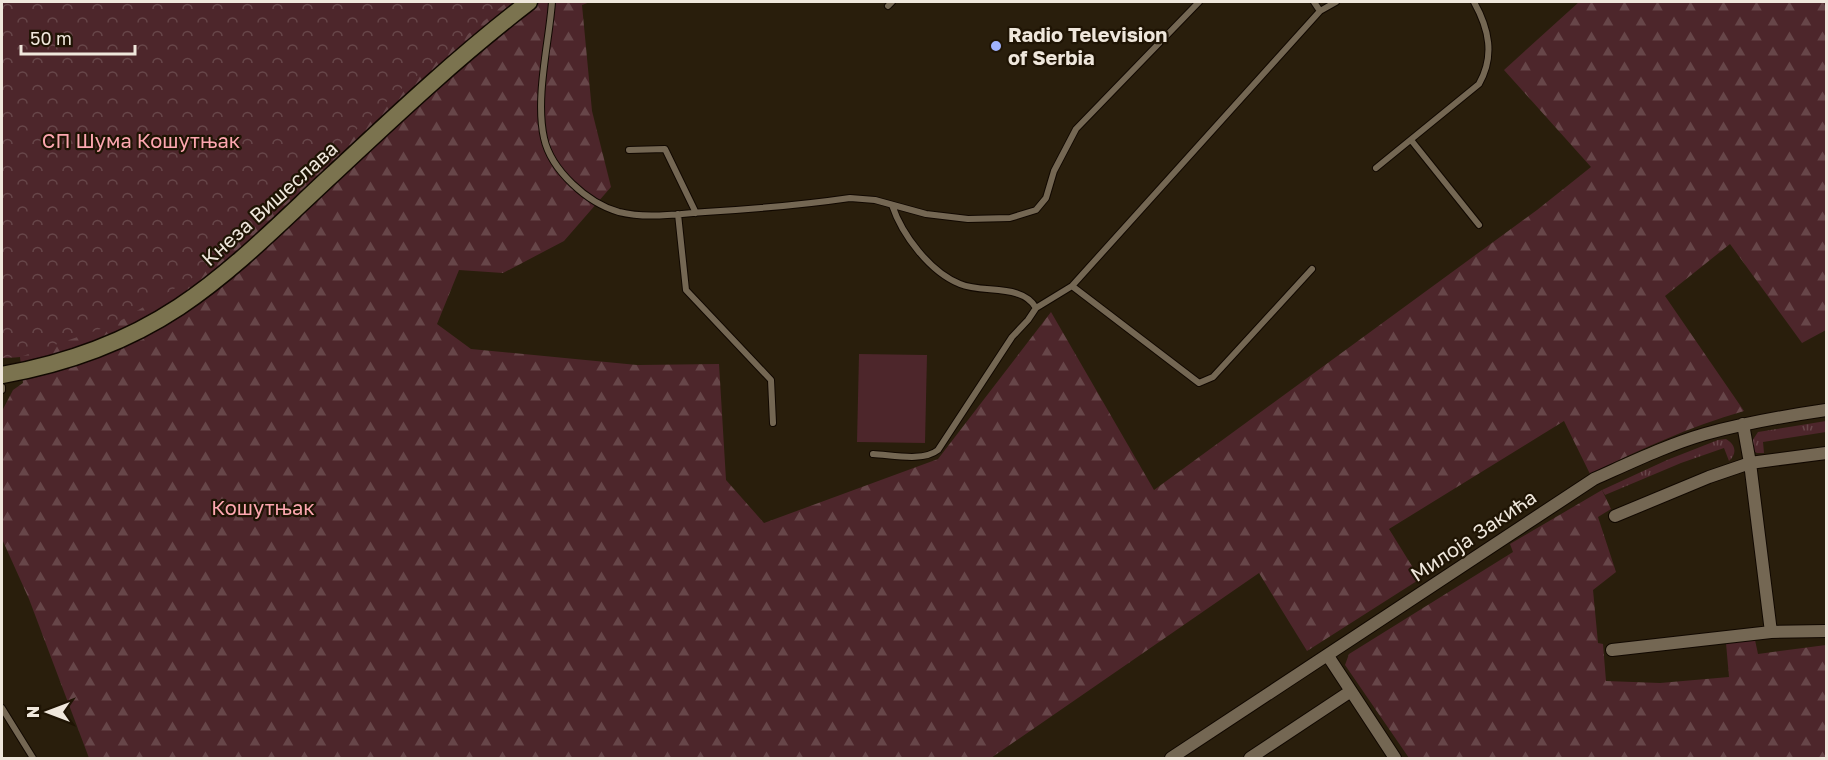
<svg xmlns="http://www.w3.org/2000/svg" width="1828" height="760" font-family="'Golos Text',sans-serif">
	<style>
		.grass { fill: url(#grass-tufts) }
		.forest { fill: url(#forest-firs) }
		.park { fill: url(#park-crowns) }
		.garden { fill: #4d262b }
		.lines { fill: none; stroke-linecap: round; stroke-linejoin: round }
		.service-casing { stroke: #110800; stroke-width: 8 }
		.minor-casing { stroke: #110800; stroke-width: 14 }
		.secondary-casing { stroke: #110800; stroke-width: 19 }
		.service { stroke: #746753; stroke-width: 6 }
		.minor { stroke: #746753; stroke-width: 12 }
		.secondary { stroke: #7b734f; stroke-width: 16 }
		.poi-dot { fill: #a0b3fd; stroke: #1f1404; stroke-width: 2 }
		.labels { text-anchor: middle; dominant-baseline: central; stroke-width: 4.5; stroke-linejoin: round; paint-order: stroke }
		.poi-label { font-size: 20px; font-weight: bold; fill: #efe7dc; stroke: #1f1404; text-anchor: start }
		.park-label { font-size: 20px; fill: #fda7b0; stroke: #1f1404 }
		.street-label { font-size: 20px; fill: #efe7dc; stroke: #1f1404 }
	</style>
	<defs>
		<pattern id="grass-tufts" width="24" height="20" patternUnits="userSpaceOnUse" patternTransform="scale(1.5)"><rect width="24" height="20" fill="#4d262b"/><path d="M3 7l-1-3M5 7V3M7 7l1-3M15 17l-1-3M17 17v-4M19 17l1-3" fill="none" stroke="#674649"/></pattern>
		<pattern id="forest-firs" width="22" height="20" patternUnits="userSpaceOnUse" patternTransform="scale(1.5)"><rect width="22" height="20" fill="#4d262b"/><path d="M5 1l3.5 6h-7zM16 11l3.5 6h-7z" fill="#674649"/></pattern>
		<pattern id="park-crowns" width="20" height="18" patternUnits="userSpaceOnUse" patternTransform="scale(1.5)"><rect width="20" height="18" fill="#4d262b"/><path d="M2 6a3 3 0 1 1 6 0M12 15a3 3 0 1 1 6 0" fill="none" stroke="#674649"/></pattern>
	</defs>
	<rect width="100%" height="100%" fill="#291e0c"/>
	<path class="grass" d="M 1826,421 L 1826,432 L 1763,442 L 1764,453 L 1757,453 L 1753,451 L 1752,441 L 1758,432 Z
		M 1726,439 C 1735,444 1738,453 1729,461 L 1724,448 L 1681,463 L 1605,495 L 1602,490 L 1667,460 L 1718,440 Z"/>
	<path class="forest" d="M 2,2 L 590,2 L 582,5 L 592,111 L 611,187 L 564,241 L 503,273 L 459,270 L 437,324 L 471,349 L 637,365 L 719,364 L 726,480 L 764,523 L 938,459 L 1051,312 L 1154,490 L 1537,210 L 1591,167 L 1504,70 L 1579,2 L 1826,2 L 1826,330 L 1802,343 L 1730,244 L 1665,296 L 1744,411 C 1689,427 1641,449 1590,474 L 1564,421 L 1389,529 L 1420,579 L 1307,651 L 1259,573 L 991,758 L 89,758 L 29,599 L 2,539 L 2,411 L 13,390 L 23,383 L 20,357 L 2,358 Z
		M 1602,490 L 1611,509 L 1598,517 L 1616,572 L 1593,590 L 1598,643 L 1603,644 L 1606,681 L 1660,683 L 1729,677 L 1726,643 L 1755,640 L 1758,654 L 1826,645 L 1826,758 L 1409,758 L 1345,665 L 1349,654 L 1513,552 L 1510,544 Z"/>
	<path class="park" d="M 2,2 L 507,2 L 395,94 L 236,241 L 192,278 L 115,324 L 20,357 L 2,358 Z"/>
	<path class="garden" d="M 859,354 L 927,355 L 925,443 L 857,442 Z"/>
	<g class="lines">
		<g class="service-casing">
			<path id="service" d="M 552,2 C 549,43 535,97 544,138 C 551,170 587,203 619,212 C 647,219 676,214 705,212 C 754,209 802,205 850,198 L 875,200 L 926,214 L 968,219 L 1010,218 L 1036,210 L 1046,198 L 1054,171 L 1076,129 L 1199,2
				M 888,6 L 892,2
				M 1320,11 L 1336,2
				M 1411,140 L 1479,225
				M 629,150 L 665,149 L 696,213
				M 1376,168 L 1479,84 C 1495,56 1489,29 1474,2
				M 678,214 L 686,290 L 771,380 L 773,423
				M 1312,269 L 1213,377 L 1199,383 L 1072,286 L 1320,11 L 1314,2
				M 1036,308 L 1072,286
				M 2,387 L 2,390
				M 873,454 C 893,455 923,462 938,450 L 1012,337 L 1028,320 L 1036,308 C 1022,283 983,294 960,284 C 930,272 902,235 892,205
				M 2,708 L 33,758"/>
		</g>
		<g class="minor-casing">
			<path id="minor" d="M 1743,424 L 1750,463 L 1771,632
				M 1615,516 L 1709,477 L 1750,463 L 1826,453
				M 1612,650 L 1771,632 L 1826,631
				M 1328,656 L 1395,758
				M 1171,758 L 1594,479 C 1630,463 1667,445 1705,434 C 1745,423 1785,416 1826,410
				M 1250,758 L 1351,691"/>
		</g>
		<g class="secondary-casing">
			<path id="secondary" d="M 2,375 C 64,364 126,342 179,307 C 236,269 284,219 334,173 C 397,114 461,54 529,2"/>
		</g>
		<use href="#service" class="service"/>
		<use href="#minor" class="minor"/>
		<use href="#secondary" class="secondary"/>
	</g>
	<circle class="poi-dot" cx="996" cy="46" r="6"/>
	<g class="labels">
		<g class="poi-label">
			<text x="1008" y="34">Radio Television<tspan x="1008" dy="23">of Serbia</tspan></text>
		</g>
		<g class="park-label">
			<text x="141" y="140">СП Шума Кошутњак</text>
			<text x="263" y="507">Кошутњак</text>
		</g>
		<g class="street-label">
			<text transform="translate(269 203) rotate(-42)">Кнеза Вишеслава</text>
			<text transform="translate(1473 535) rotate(-34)">Милоја Закића</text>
		</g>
	</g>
	<rect width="1828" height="760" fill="none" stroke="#efe7dc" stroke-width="6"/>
	<g transform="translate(48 712) rotate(270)" stroke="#1f1404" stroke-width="4.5" paint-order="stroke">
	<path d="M0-4.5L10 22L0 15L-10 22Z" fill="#efe7dc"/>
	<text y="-9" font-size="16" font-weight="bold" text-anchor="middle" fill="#efe7dc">N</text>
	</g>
	<path d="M21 45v9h114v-9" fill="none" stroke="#efe7dc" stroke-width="3"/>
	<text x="30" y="45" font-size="18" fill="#efe7dc" stroke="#1f1404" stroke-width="4.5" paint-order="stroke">50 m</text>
</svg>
